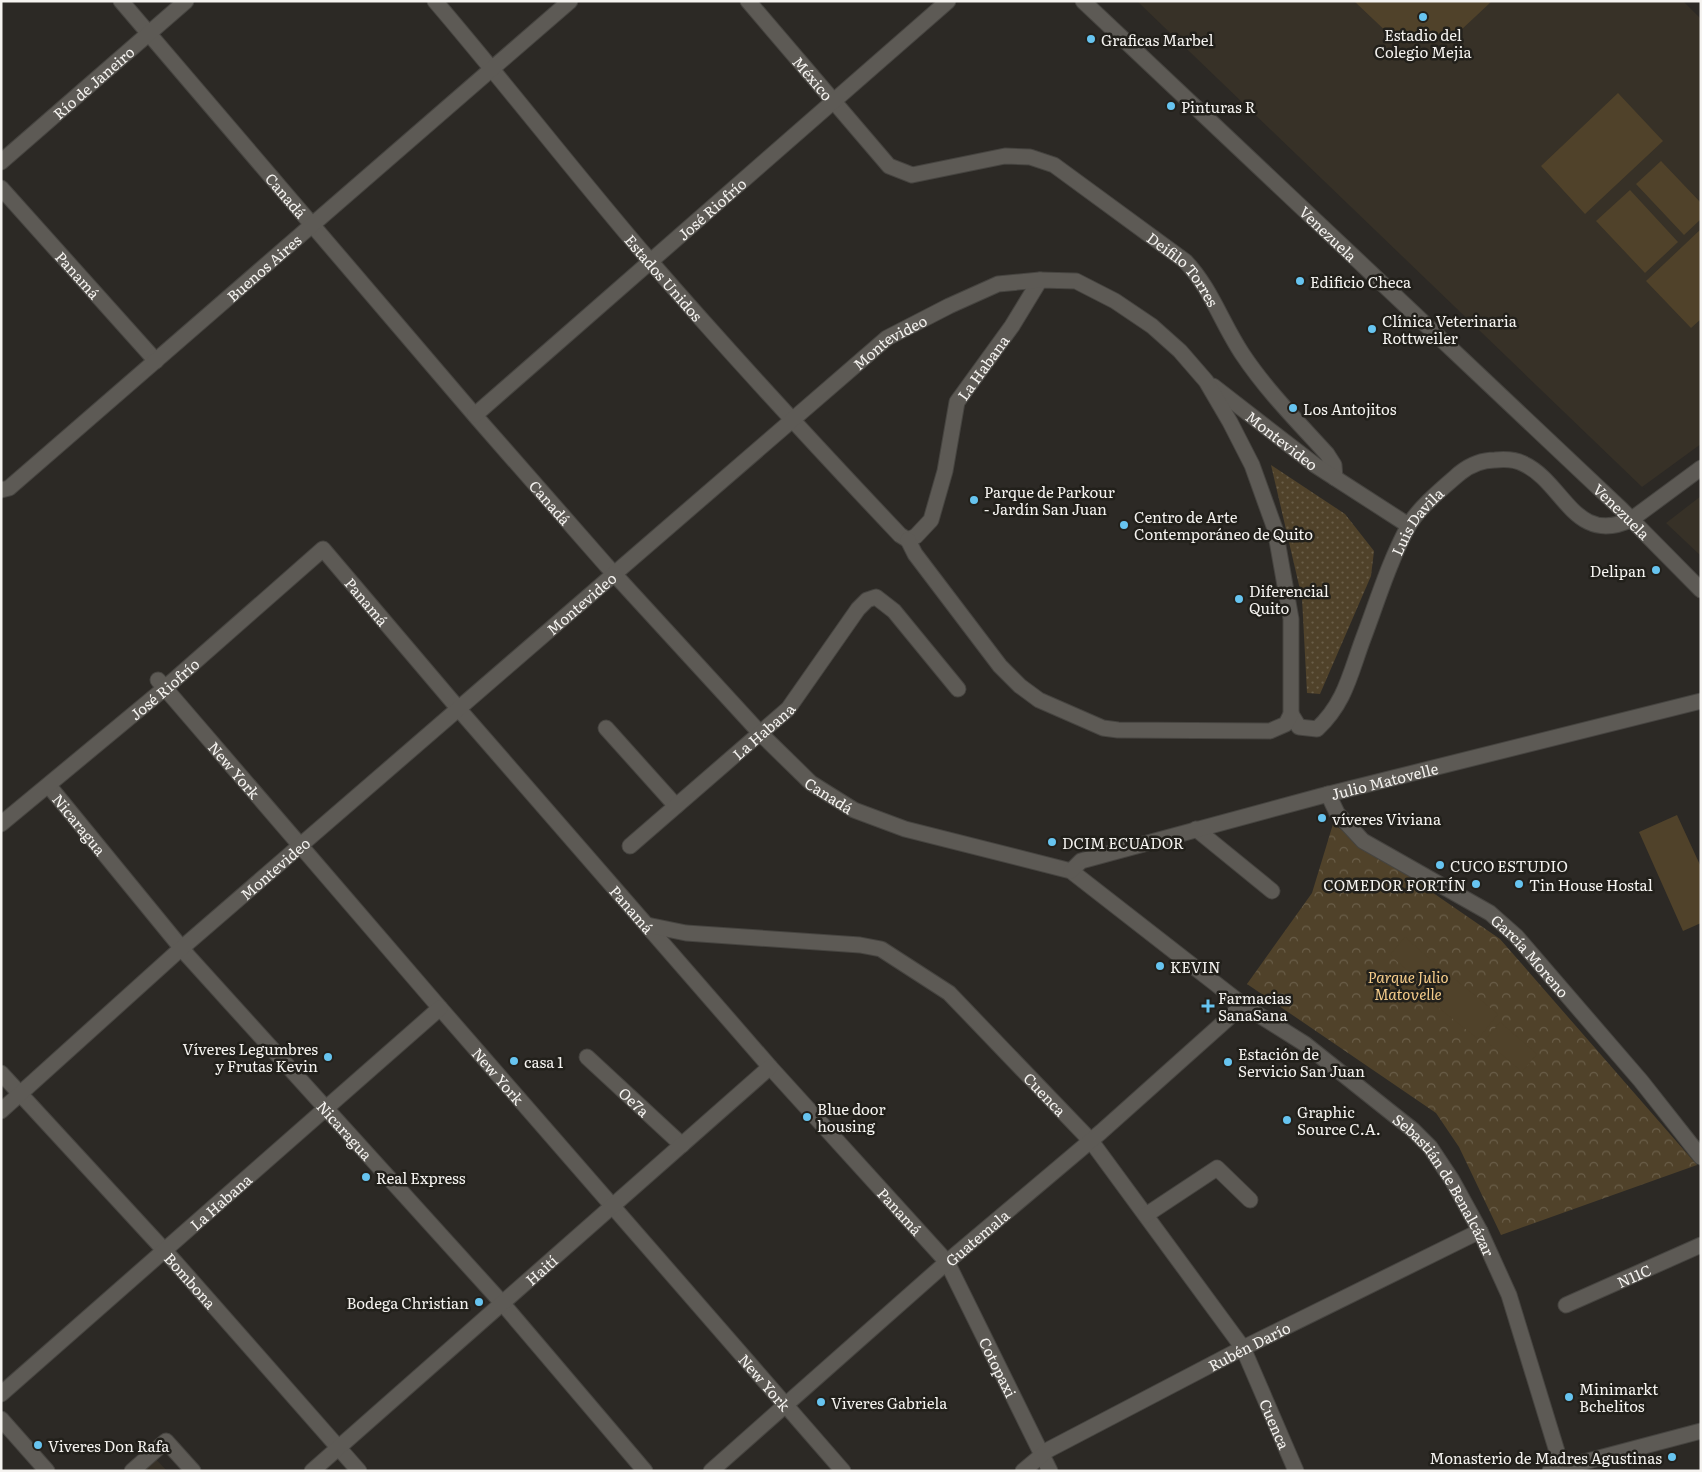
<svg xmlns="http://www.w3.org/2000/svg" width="1702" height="1472" font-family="Literata,serif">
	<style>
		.built { fill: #373127 }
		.grass { fill: url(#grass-dots) }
		.park { fill: url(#park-crowns) }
		.pitch { fill: #50422a }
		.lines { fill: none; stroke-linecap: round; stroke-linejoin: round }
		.minor-casing { stroke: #464440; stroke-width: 17 }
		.minor { stroke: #5d5a55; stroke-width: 15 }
		.poi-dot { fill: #67c4f0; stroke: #22201b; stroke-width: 2 }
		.labels { text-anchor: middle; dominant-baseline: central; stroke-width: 5; stroke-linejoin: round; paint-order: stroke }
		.poi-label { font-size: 15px; fill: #f5f3f0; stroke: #22201b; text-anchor: start }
		.street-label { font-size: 15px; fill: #f5f3f0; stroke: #22201b }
		.park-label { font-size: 15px; font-style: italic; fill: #f6cd8b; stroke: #22201b }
	</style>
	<defs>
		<pattern id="grass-dots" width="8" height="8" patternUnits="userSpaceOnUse" patternTransform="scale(1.25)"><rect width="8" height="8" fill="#50422a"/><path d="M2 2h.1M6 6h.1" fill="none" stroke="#6a5e49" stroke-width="1.8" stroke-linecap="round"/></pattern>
		<pattern id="park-crowns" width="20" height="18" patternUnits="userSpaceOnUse" patternTransform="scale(1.25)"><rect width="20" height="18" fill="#50422a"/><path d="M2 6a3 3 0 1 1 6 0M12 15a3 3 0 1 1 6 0" fill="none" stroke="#6a5e49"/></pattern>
	</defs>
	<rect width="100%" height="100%" fill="#2c2925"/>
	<path class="built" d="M 1137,1 L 1683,1 L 1701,19 L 1701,444 L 1642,487 L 1667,511 Z
		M 1701,496 L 1701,556 L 1666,523 Z
		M 154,1457 L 167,1471 L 139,1471 Z"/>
	<path class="grass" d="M 1271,465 L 1345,514 L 1374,551 L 1371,576 L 1320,694 L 1307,693 L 1302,598 Z"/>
	<path class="park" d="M 1333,824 L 1500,939 L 1697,1165 L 1501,1235 L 1459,1147 L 1436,1113 L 1247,984 L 1312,893 Z"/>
	<path class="pitch" d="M 1354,1 L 1492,1 L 1460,31 L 1429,43 L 1393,38 Z
		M 1618,93 L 1663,141 L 1585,214 L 1541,166 Z
		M 1661,161 L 1701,203 L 1701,219 L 1684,235 L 1636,184 Z
		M 1630,190 L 1678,242 L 1645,273 L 1596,221 Z
		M 1701,229 L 1701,319 L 1691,328 L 1646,281 Z
		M 1677,815 L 1701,867 L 1701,923 L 1683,931 L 1639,832 Z
		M 1405,937 L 1441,969 L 1426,987 L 1390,955 Z
		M 1446,972 L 1498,1014 L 1478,1039 L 1425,997 Z
		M 1500,1022 L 1537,1054 L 1522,1072 L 1485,1040 Z"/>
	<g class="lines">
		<g class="minor-casing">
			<g id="minor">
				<path id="s1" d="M 121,1 L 478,419 L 606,565 L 761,734 L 811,783 L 854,810 L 905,829 L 1071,871 L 1243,1005 L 1305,1044 L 1413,1130 L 1430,1147 L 1452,1180 L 1480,1231 L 1509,1295 L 1563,1471"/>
				<path id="s2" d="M 435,1 C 506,84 573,171 644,254 C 727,350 813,443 900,535 L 908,540"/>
				<path id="s3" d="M 748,1 L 889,166 L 912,175 L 1005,156 L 1030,157 L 1054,165 L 1185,261 C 1211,288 1222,324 1243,355 C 1267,391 1298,422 1327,454 L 1334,465 L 1335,478"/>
				<path id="s4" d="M 1083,1 L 1621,509 L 1701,590"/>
				<path id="s5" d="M 1,162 L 186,1"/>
				<path id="s6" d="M 1,188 L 156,361"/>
				<path id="s7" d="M 1213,386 L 1315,465 L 1408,525"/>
				<path id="s8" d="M 475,415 L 948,1"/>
				<path id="s9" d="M 1,490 L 9,488 L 570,1"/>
				<path id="s10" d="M 908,540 L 916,536 L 931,520 L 945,471 L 957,402 L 1012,326 L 1040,280"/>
				<path id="s11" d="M 158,680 L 440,1008 L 843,1471"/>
				<path id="s12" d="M 1291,714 L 1299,727 L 1317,729 C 1345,703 1350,674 1363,639 C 1377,602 1389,562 1408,527 C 1417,509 1445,486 1460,473 C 1470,465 1483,460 1495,460 C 1505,459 1515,459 1524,464 C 1564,483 1575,547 1632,519 L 1701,468"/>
				<path d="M 606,728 L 676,806"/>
				<path id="s13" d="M 49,786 L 188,956 L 503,1304 L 645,1471"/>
				<path id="s14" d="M 1328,794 L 1337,813 L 1363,841 L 1490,913 L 1516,936 L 1641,1081 L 1701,1157"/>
				<path id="s15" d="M 1,824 L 165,688 L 323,549 L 463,714 L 770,1067 L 947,1262 L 1050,1471"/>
				<path d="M 1196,829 L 1272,891"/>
				<path id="s16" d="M 630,846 L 788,709 L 858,609 L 867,600 L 876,597 L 894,611 L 958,689"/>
				<path id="s17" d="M 1071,871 L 1081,861 L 1321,796 L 1701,701"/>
				<path id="s18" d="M 647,925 L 686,933 L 860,945 L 881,949 L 949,993 L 1091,1141 L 1243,1348 L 1296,1471"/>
				<path id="s19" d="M 587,1057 L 682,1145"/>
				<path id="s20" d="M 1,1073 L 176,1263 L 359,1471"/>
				<path id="s21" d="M 1,1111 L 176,953 L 887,338 L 949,306 L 998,284 L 1040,280 L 1076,281 L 1115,301 L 1152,326 L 1180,351 L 1206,381 L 1230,422 L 1252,465 L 1275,529 L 1291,619 L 1291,714 L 1286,724 L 1270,731 L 1118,730 L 1103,728 L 1039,700 L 1020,686 L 1000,666 L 915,554 L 908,540"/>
				<path d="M 1146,1215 L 1217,1168 L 1250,1200"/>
				<path id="s22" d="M 1566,1305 L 1701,1245"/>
				<path id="s23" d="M 1,1394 L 440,1008"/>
				<path d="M 1,1419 L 47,1471"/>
				<path d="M 132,1471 L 166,1441 L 193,1471"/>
				<path id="s24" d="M 312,1471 L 770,1067"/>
				<path id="s25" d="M 711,1471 L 947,1262 L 1101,1132 L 1243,1005"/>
				<path id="s26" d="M 1023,1471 L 1048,1450 L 1243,1348 L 1480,1231"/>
				<path d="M 1550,1471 L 1701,1431"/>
			</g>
		</g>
		<use href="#minor" class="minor"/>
	</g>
	<g class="poi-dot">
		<circle cx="1423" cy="17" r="5"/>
		<circle cx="1091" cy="39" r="5"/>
		<circle cx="1171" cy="106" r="5"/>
		<circle cx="1300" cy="281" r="5"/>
		<circle cx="1372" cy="329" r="5"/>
		<circle cx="1293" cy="408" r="5"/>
		<circle cx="974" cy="500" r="5"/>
		<circle cx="1124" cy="525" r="5"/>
		<circle cx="1656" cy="570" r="5"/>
		<circle cx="1239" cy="599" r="5"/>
		<circle cx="1322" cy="818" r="5"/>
		<circle cx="1052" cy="842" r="5"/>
		<circle cx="1440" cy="865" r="5"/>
		<circle cx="1476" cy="884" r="5"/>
		<circle cx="1519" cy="884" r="5"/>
		<circle cx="1160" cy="966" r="5"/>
		<path d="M1205.5 998.5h5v5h5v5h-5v5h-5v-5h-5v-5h5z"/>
		<circle cx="328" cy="1057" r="5"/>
		<circle cx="514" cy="1061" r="5"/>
		<circle cx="1228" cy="1062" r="5"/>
		<circle cx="807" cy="1117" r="5"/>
		<circle cx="1287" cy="1120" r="5"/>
		<circle cx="366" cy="1177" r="5"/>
		<circle cx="479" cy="1302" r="5"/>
		<circle cx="1569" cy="1397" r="5"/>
		<circle cx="821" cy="1402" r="5"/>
		<circle cx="38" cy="1445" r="5"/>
		<circle cx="1672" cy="1457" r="5"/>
	</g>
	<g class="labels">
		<g class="poi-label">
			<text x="1423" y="34" text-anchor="middle">Estadio del<tspan x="1423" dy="17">Colegio Mejia</tspan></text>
			<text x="1101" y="39">Graficas Marbel</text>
			<text x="1181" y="106">Pinturas R</text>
			<text x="1310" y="281">Edificio Checa</text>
			<text x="1382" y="320">Clínica Veterinaria<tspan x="1382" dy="17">Rottweiler</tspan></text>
			<text x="1303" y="408">Los Antojitos</text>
			<text x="984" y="491">Parque de Parkour<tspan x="984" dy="17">- Jardín San Juan</tspan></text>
			<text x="1134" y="516">Centro de Arte<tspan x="1134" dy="17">Contemporáneo de Quito</tspan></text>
			<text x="1646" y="570" text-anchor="end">Delipan</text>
			<text x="1249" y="590">Diferencial<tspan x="1249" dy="17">Quito</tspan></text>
			<text x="1332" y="818">víveres Viviana</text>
			<text x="1062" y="842">DCIM ECUADOR</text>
			<text x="1450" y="865">CUCO ESTUDIO</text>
			<text x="1466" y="884" text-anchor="end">COMEDOR FORTÍN</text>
			<text x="1529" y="884">Tin House Hostal</text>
			<text x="1170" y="966">KEVIN</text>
			<text x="1218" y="997">Farmacias<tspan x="1218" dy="17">SanaSana</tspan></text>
			<text x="318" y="1048" text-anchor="end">Víveres Legumbres<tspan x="318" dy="17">y Frutas Kevin</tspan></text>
			<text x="1238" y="1053">Estación de<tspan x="1238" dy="17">Servicio San Juan</tspan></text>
			<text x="524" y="1061">casa 1</text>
			<text x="817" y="1108">Blue door<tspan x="817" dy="17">housing</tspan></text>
			<text x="1297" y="1111">Graphic<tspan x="1297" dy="17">Source C.A.</tspan></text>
			<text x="376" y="1177">Real Express</text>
			<text x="469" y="1302" text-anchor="end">Bodega Christian</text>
			<text x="1579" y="1388">Minimarkt<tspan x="1579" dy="17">Bchelitos</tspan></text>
			<text x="831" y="1402">Viveres Gabriela</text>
			<text x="48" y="1445">Viveres Don Rafa</text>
			<text x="1662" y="1457" text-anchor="end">Monasterio de Madres Agustinas</text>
		</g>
		<g class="street-label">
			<text stroke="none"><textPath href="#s3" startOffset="101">México</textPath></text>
			<text stroke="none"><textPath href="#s5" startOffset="122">Río de Janeiro</textPath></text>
			<text stroke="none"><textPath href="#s1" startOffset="255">Canadá</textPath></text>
			<text stroke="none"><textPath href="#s8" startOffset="314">José Riofrío</textPath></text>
			<text stroke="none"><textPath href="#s4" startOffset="338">Venezuela</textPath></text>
			<text stroke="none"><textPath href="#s9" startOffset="345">Buenos Aires</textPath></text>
			<text stroke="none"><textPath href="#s3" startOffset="554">Deifilo Torres</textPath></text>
			<text stroke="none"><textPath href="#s6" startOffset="116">Panamá</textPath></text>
			<text stroke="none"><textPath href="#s2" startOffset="359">Estados Unidos</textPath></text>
			<text stroke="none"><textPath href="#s21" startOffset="1176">Montevideo</textPath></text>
			<text stroke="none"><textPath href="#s10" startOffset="195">La Habana</textPath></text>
			<text stroke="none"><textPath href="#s7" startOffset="88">Montevideo</textPath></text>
			<text stroke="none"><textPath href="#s1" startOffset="660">Canadá</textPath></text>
			<text stroke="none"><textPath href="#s4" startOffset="742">Venezuela</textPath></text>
			<text stroke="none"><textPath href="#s12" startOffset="266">Luis Davila</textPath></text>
			<text stroke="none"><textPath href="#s15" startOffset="492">Panamá</textPath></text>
			<text stroke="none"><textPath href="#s21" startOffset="771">Montevideo</textPath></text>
			<text stroke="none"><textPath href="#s15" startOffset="212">José Riofrío</textPath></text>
			<text stroke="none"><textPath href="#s16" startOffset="176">La Habana</textPath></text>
			<text stroke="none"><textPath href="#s11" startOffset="118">New York</textPath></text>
			<text stroke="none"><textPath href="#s17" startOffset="328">Julio Matovelle</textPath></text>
			<text stroke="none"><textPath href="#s1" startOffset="1065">Canadá</textPath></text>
			<text stroke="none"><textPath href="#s13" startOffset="49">Nicaragua</textPath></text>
			<text stroke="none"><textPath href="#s21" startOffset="366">Montevideo</textPath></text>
			<text stroke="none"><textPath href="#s15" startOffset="898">Panamá</textPath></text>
			<text stroke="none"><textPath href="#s14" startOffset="264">García Moreno</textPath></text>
			<text stroke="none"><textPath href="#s11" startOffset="522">New York</textPath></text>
			<text stroke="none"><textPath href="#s18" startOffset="456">Cuenca</textPath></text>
			<text stroke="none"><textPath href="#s19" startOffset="65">Oe7a</textPath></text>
			<text stroke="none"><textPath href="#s13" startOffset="454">Nicaragua</textPath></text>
			<text stroke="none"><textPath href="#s1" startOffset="1812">Sebastián de Benalcázar</textPath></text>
			<text stroke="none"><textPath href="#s23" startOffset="292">La Habana</textPath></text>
			<text stroke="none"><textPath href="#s15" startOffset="1302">Panamá</textPath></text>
			<text stroke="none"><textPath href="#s25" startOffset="354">Guatemala</textPath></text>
			<text stroke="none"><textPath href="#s24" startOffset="305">Haití</textPath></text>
			<text stroke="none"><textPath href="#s22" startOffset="74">N11C</textPath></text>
			<text stroke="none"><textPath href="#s20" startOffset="281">Bombona</textPath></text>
			<text stroke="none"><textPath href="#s26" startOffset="259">Rubén Darío</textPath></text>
			<text stroke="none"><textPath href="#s15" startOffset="1488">Cotopaxi</textPath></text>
			<text stroke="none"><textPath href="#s11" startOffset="928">New York</textPath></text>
			<text stroke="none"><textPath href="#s18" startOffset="861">Cuenca</textPath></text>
		</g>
		<g class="park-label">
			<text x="1408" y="976">Parque Julio<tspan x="1408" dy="17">Matovelle</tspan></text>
		</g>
	</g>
	<rect width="1702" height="1472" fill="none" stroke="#f5f3f0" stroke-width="5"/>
</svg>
